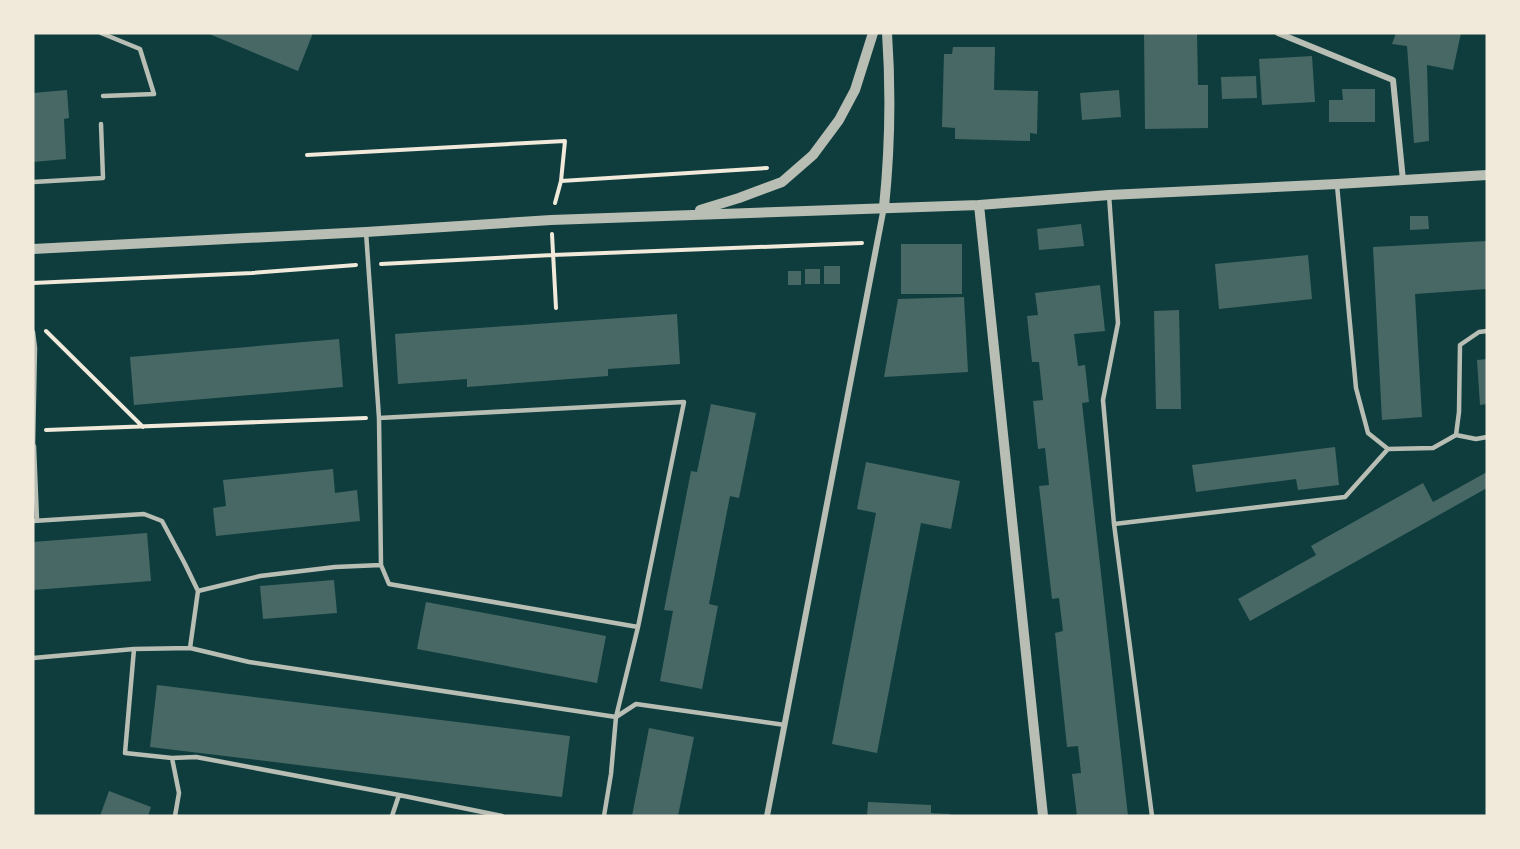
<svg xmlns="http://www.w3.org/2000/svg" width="1520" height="849" font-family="'PT Sans Narrow',sans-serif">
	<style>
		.building { fill: #486865 }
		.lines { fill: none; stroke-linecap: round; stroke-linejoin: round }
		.path { stroke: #f1e9da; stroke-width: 4 }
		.service { stroke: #b8beb3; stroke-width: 4.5 }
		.minor { stroke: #b8beb3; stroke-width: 6 }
		.tertiary { stroke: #b8beb3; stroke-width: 10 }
	</style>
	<rect width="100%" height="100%" fill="#0f3d3e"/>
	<path class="building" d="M 207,33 L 313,33 L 298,71 Z
		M 1144,33 L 1197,33 L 1198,85 L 1208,85 L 1208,128 L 1145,129 Z
		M 1396,33 L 1461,33 L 1453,70 L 1427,65 L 1429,141 L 1414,143 L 1407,46 L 1392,44 Z
		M 953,47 L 995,47 L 994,90 L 1038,91 L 1037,134 L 1030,133 L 1030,141 L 955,139 L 955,128 L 942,127 L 944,54 L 952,54 Z
		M 1312,56 L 1315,102 L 1262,105 L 1259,59 Z
		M 1256,76 L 1257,98 L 1222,99 L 1221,77 Z
		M 1342,89 L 1375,89 L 1375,122 L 1329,122 L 1329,100 L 1343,100 Z
		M 67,90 L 69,118 L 64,119 L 66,159 L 33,162 L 33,93 Z
		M 1119,90 L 1121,117 L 1082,120 L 1080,93 Z
		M 1410,216 L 1428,216 L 1429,229 L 1410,230 Z
		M 1081,224 L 1084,246 L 1039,250 L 1037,229 Z
		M 1487,241 L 1487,289 L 1415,294 L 1422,417 L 1382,420 L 1373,247 Z
		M 901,244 L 962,244 L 962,294 L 901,294 Z
		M 1308,255 L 1312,299 L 1219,309 L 1215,264 Z
		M 824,266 L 840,266 L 840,284 L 824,284 Z
		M 805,269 L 820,269 L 820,284 L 805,284 Z
		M 788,271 L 801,271 L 801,285 L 788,285 Z
		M 1100,285 L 1105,331 L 1074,334 L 1078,366 L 1085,365 L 1089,402 L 1082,403 L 1128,816 L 1077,816 L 1072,774 L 1081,773 L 1078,746 L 1067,747 L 1055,633 L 1063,631 L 1059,598 L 1052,599 L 1039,486 L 1049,485 L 1045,448 L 1038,449 L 1033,401 L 1043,400 L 1039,362 L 1032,362 L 1027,316 L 1038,315 L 1035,293 Z
		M 964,297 L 968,372 L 884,377 L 898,299 Z
		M 1179,310 L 1181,409 L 1156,409 L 1154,311 Z
		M 677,314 L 680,364 L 608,369 L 608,376 L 467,387 L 467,379 L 398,384 L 395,334 Z
		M 339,339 L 343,387 L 134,405 L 130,357 Z
		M 1487,359 L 1487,404 L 1480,405 L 1477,360 Z
		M 711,404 L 756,413 L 739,498 L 730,496 L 709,604 L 718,606 L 702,689 L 660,681 L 673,611 L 664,610 L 691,471 L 697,472 Z
		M 1335,447 L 1339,485 L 1298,490 L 1296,479 L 1196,492 L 1192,465 Z
		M 866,462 L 960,481 L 951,529 L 921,523 L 877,753 L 832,744 L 876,513 L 857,509 Z
		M 333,469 L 335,493 L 357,490 L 360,521 L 216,536 L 213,508 L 226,506 L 223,480 Z
		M 1487,472 L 1487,488 L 1250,621 L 1238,599 L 1316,555 L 1311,546 L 1423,483 L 1433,502 Z
		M 147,533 L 151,581 L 33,590 L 33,542 Z
		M 334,580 L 337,613 L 263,619 L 260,586 Z
		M 426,602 L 606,636 L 597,683 L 417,649 Z
		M 157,685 L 570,736 L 562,797 L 150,747 Z
		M 649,728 L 694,737 L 678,816 L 632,816 Z
		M 109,791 L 151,807 L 148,816 L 100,816 Z
		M 868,802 L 931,805 L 931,813 L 950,814 L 950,816 L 867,816 Z"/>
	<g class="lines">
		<path class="path" d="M 307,155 L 565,141 L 561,181 L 767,168
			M 555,203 L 561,181
			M 552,234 L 556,308
			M 381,264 L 553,255 L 862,243
			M 33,283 L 252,273 L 356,265
			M 46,331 L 143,427
			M 46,430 L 366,418"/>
		<path class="service" d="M 101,33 L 140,49 L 154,94 L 103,96
			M 33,182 L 103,178 L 101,124
			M 1337,185 L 1356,388 L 1368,433 L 1388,449
			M 1109,195 L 1118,323 L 1103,400 L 1114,524 L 1345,497 L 1388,449 L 1433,448 L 1456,435 L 1476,439 L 1487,437
			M 366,232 L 379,418 L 684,402 L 638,627 L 616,717 L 636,704 L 785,725
			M 33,332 L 35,348 L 33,446
			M 379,418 L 381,565 L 389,584 L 638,627
			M 1456,435 L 1459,412 L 1460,345 L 1479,332 L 1487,331
			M 34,446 L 37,520
			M 33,521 L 144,514 L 162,521 L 185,564 L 198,591
			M 1114,524 L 1152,816
			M 190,648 L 198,591 L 260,576 L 335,567 L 381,565
			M 134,649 L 125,753 L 172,758 L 196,757 L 399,795 L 502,816
			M 33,658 L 134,649 L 190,648 L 249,662 L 616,717 L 611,774 L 604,816
			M 172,758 L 179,793 L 175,816
			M 392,816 L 399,795"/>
		<path class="minor" d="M 1278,33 L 1393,80 L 1403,180
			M 767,816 L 884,207"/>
		<path class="tertiary" d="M 979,205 L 1043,816
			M 884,207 C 890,149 891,91 887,33
			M 700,210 L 739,198 L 782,182 L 813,155 L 839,120 L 855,90 L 873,33
			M 33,249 L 366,232 L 551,220 L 979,205 L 1109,195 L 1337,184 L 1487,175"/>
	</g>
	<rect width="1520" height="849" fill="none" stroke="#f1e9da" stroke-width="69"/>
</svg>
